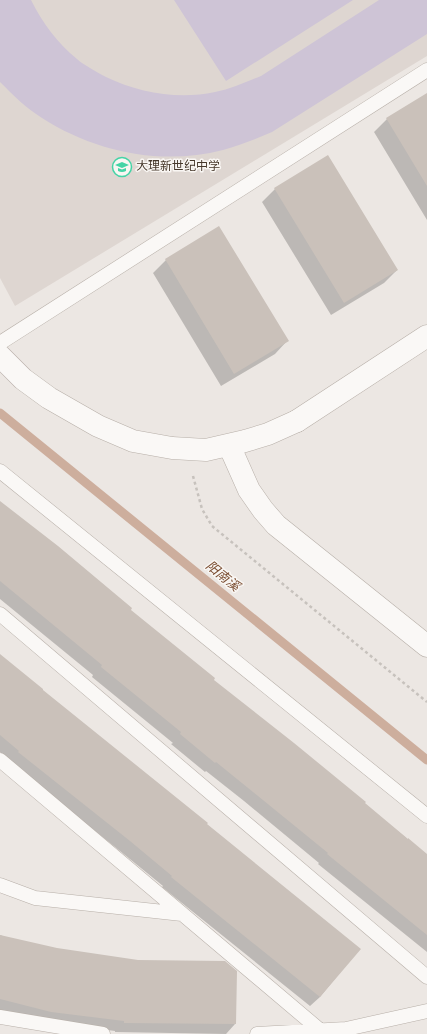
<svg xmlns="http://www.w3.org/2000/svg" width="427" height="1034" font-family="Overpass,'Noto Sans SC',sans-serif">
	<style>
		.built { fill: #ded6d1 }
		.green { fill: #cec4d6 }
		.shadow { fill: #0003 }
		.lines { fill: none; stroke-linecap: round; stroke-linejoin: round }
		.stream { stroke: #cdae9d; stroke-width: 9 }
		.building { fill: #cac1ba }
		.service-casing { stroke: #b7afa8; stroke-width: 15 }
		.minor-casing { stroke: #b7afa8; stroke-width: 23 }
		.tertiary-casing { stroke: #b7afa8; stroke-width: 23 }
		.path { stroke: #c7c2bd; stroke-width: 2.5; stroke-dasharray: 3 3; stroke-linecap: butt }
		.service { stroke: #faf8f6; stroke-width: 14 }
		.minor { stroke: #faf8f6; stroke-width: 22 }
		.tertiary { stroke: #faf8f6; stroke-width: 22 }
		.labels { text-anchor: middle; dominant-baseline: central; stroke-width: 3; stroke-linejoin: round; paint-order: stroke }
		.poi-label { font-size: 12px; fill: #45372a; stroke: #f9f6f3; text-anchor: start }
		.water-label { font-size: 13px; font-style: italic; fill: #7b4e32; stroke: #f9f6f3 }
	</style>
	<rect width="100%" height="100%" fill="#ece7e3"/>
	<path class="built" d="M 0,0 L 427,0 L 427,56 L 15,306 L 0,278 Z"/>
	<path class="green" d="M 0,0 L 31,0 C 42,22 58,44 77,59 C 81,63 86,65 90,68 C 95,71 100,74 106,77 C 139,93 179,100 215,92 C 231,89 246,82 261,76 L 379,0 L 427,0 L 427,34 L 272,132 C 256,139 240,145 223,150 C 161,166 95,152 42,118 C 26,108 13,95 0,82 Z
		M 174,0 L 353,0 L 226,81 Z"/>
	<path class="shadow" d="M 427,95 L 427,220 L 374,132 L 387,119 Z
		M 275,189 L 397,270 L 384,283 L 331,315 L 262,202 Z
		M 166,260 L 287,341 L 275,354 L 221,386 L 153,273 Z
		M 0,503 L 129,610 L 212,680 L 427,855 L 427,952 L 318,864 L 319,863 L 244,801 L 206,771 L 205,772 L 171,744 L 173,743 L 92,677 L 93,675 L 0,599 Z
		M 0,656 L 359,949 L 320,997 L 310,1006 L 162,887 L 163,886 L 120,851 L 9,762 L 10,761 L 0,752 Z
		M 0,935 L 235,1024 L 226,1034 L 115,1032 L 115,1031 L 41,1021 L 0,1011 Z"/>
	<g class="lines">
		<path class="stream" d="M 0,413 L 427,760"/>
	</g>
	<path class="building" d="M 427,93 L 427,186 L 386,118 Z
		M 328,155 L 398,270 L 344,303 L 274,188 Z
		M 219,226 L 289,341 L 234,374 L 165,259 Z
		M 0,501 L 58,546 L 132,608 L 131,610 L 215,678 L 214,680 L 294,743 L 366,802 L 365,803 L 408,839 L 408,838 L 427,854 L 427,935 L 327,854 L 328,853 L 253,792 L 216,762 L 215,763 L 180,734 L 181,732 L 101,667 L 102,665 L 0,581 Z
		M 0,654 L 43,689 L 43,690 L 208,823 L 207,824 L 361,949 L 320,997 L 171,877 L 172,876 L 130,841 L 18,752 L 19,751 L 0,735 Z
		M 0,935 L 57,948 L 138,960 L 225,961 L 237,971 L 236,1024 L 124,1023 L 124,1021 L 51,1012 L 0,999 Z"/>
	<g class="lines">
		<g class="service-casing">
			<path id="service" d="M 0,343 L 427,70
				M 0,471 L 427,816
				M 0,614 L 427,977
				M 0,760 L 321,1031
				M 0,885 L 35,898 L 182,914
				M 0,1017 L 103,1034
				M 257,1034 L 346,1029 L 427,1011"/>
		</g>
		<g class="minor-casing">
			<path id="minor" d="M 0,356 L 23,379 L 49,398 L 98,426 L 133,441 L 172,448 L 206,450 L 245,441 L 268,434 L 297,421
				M 229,445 L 249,490 L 263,510 L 276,525 L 427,646"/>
		</g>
		<g class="tertiary-casing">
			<path id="tertiary" d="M 297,421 L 427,336"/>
		</g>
		<path class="path" d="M 193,476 L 202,509 L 212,526 L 427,702"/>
		<use href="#service" class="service"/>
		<use href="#minor" class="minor"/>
		<use href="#tertiary" class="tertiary"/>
	</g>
	<defs>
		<g id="school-ring" transform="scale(1)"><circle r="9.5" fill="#f9f6f3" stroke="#45d4a6" stroke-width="1.5"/><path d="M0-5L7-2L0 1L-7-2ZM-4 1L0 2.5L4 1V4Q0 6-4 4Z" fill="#45d4a6"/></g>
	</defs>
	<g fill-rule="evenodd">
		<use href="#school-ring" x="122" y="167"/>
	</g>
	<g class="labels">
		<g class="poi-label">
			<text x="136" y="167">大理新世纪中学</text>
		</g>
		<g class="water-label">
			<text transform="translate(222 577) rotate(39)">阳南溪</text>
		</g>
	</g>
</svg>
